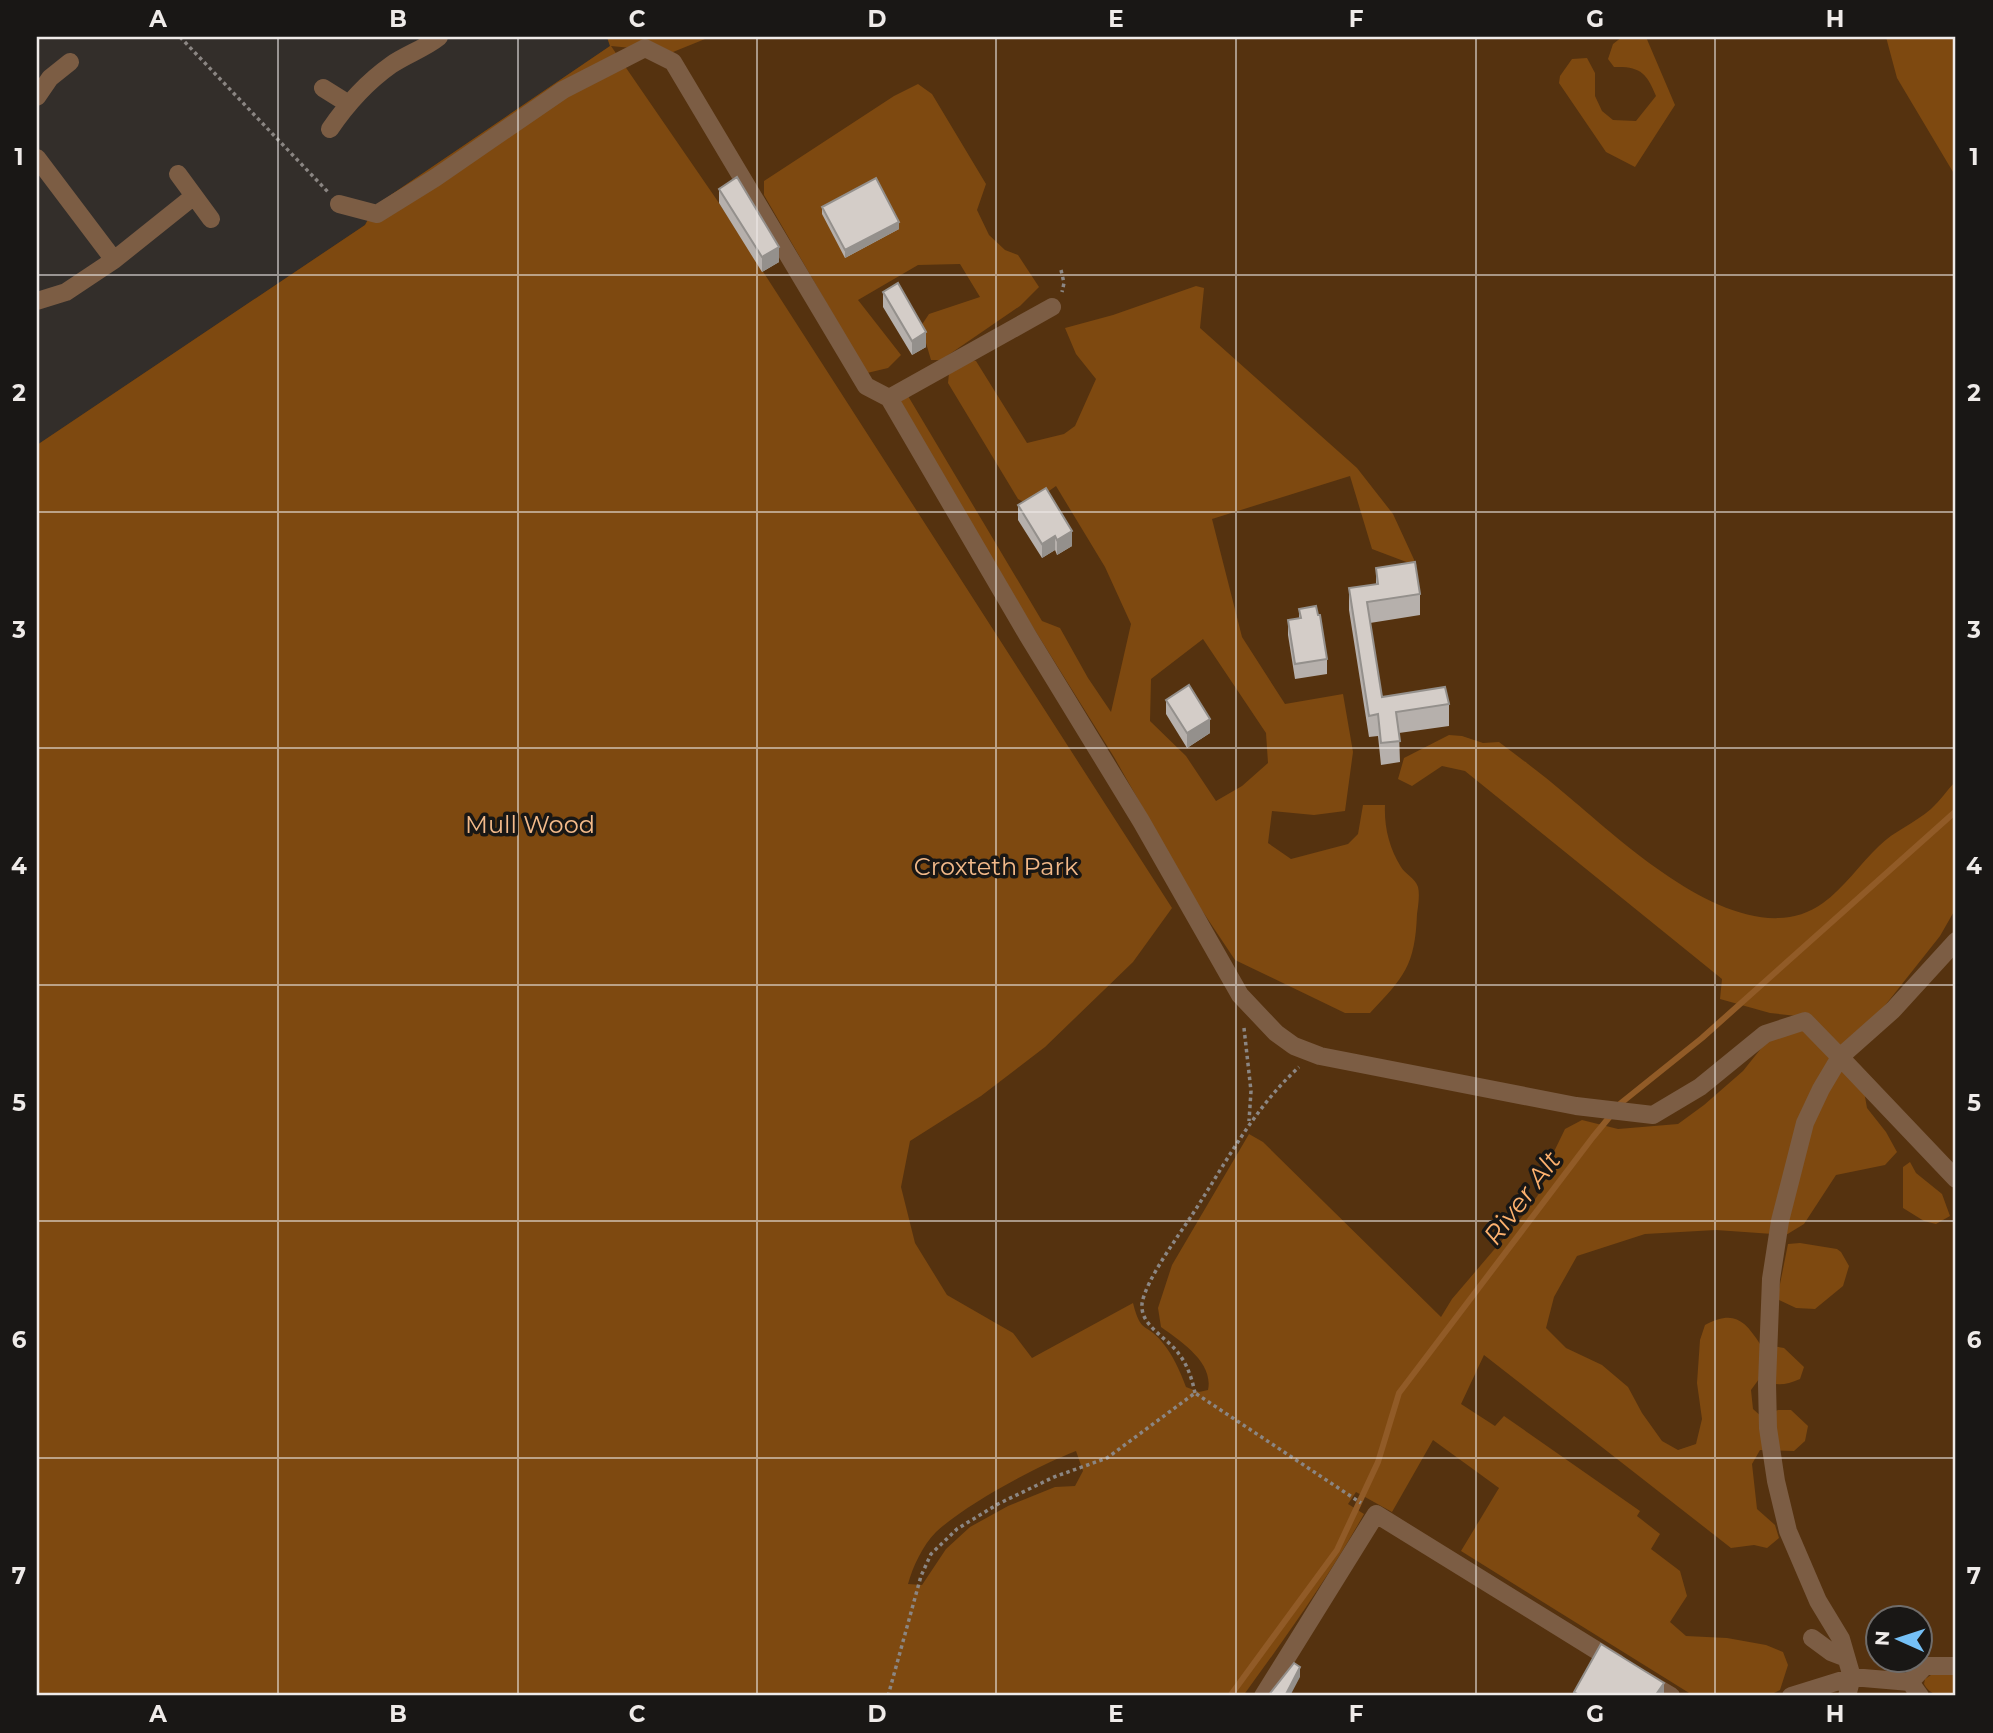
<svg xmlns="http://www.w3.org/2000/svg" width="1993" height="1733" font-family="Montserrat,sans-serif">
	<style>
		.green { fill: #55320f; fill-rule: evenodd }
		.forest { fill: #7e4910; fill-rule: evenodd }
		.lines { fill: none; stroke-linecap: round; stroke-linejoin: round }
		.stream { stroke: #915b27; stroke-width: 6 }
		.path { stroke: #8b8683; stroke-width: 3.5; stroke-dasharray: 3.5 3.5; stroke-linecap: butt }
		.minor { stroke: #7c5d44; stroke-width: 18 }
		.wall { fill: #b6b0ac }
		.shaded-wall { fill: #94908c }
		.building { fill: #d4cdc8; stroke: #94908c; stroke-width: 2 }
		.grid { fill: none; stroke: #efebe9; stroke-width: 2; stroke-opacity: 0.55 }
		.labels { text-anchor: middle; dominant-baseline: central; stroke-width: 7; stroke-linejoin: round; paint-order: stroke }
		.park-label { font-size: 24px; fill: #f3ba8a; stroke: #191715 }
		.water-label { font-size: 26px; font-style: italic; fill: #fdb16e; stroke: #191715 }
		.neatline { fill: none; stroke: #efebe9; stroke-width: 2.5 }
		.grid-label { font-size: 23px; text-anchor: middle; font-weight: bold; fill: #efebe9 }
	</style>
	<rect width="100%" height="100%" fill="#332e2a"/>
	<path class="green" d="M 607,37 L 1956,37 L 1956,1696 L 37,1696 L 37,445 L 365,225 L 376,205 L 610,46 ZM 1878,1618 L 1920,1618 L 1920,1660 L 1878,1660 Z"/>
	<path class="forest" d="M 607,37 L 710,37 L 673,52 L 611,46 L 719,203 L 1172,908 L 1133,962 L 1045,1047 L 981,1096 L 910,1141 L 901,1187 L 915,1243 L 947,1295 L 1013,1333 L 1032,1358 L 1133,1303 C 1141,1335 1146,1322 1162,1342 C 1173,1355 1180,1371 1186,1387 L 1199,1392 L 1208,1390 C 1214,1362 1180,1341 1161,1327 L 1158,1308 L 1172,1265 L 1249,1134 L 1263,1142 L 1441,1317 L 1452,1299 L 1527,1211 L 1540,1192 L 1547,1166 L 1565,1129 L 1582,1120 L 1618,1129 L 1678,1124 L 1704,1105 L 1743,1071 L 1767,1041 L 1797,1016 L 1770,1013 L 1720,999 L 1722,979 L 1465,771 L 1442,766 L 1412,786 L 1398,779 L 1404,758 L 1449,735 L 1462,736 L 1483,743 L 1499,742 C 1523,760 1547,778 1570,798 C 1626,845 1746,959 1823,903 C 1843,889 1861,863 1879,846 C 1894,831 1915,823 1931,809 C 1940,801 1947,790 1956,781 L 1956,908 L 1940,936 L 1883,1008 L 1841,1068 L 1864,1091 L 1867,1108 L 1886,1132 L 1897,1152 L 1885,1165 L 1836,1175 L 1804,1224 L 1786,1235 L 1716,1230 L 1645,1234 L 1577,1256 L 1554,1297 L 1546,1328 L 1566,1348 L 1602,1365 L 1628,1387 L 1642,1413 L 1662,1441 L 1678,1450 L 1696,1444 L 1702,1419 L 1697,1383 L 1700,1340 L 1705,1325 C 1733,1310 1744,1319 1760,1344 L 1784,1348 L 1804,1367 L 1800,1379 C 1784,1386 1775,1386 1759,1379 L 1751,1390 L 1753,1409 L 1762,1417 L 1778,1410 L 1791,1410 L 1808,1426 L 1805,1441 L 1794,1451 L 1760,1450 L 1752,1464 L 1757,1509 L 1775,1525 L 1779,1538 L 1767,1548 L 1754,1545 L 1731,1548 L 1484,1355 L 1461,1404 L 1495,1426 L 1504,1416 L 1640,1511 L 1637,1516 L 1660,1534 L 1651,1549 L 1680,1571 L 1687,1596 L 1670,1622 L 1686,1636 L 1727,1638 L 1766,1645 L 1783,1652 L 1788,1665 L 1780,1690 L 1768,1696 L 1694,1696 L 1461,1551 L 1499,1488 L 1433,1440 L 1392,1512 L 1356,1492 L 1348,1504 L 1364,1514 C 1328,1578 1286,1637 1243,1696 L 37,1696 L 37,445 L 365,225 L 376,205 L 610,46 ZM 1076,1451 L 1083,1471 L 1075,1486 L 1055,1487 L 1008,1506 L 970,1527 L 946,1549 L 922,1585 L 908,1584 C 913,1566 923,1545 936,1532 C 966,1504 1037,1466 1076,1451 Z
		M 1622,37 L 1646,37 L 1675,105 L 1635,167 L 1606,152 L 1559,83 L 1560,76 L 1572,59 L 1587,58 L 1595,73 L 1595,96 L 1602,111 L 1613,120 L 1636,121 L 1656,96 C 1647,73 1640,66 1614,67 L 1608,59 L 1613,44 Z
		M 1886,37 L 1956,37 L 1956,177 L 1897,78 Z
		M 918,84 L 932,94 L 986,184 L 977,210 L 989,235 L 1005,250 L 1018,255 L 1039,287 L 1020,306 L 941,360 L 931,360 L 921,326 L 929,314 L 980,297 L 960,264 L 918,265 L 858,300 L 901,355 L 888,368 L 867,373 L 764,195 L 764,181 L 894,96 Z
		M 1196,286 L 1204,288 L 1200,328 L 1357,468 L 1393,514 L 1417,566 L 1372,549 L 1350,476 L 1212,519 L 1242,637 L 1285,704 L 1343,694 L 1353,752 L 1345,811 L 1314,815 L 1272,811 L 1268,843 L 1291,859 L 1348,844 L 1358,834 L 1363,805 L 1385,805 C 1384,826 1389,848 1401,867 C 1405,874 1415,878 1418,887 C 1420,895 1418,907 1417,914 C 1415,966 1404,977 1370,1013 L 1345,1013 L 1235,960 L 1197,903 L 1114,757 L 895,406 L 908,396 L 1042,621 L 1060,628 L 1088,678 L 1111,712 L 1131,624 L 1105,567 L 1056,486 L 1029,505 L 1018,499 L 948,383 L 949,373 L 968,359 L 976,361 L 1027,443 L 1064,434 L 1075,426 L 1096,379 L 1076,354 L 1065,328 L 1113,315 ZM 1203,639 L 1266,733 L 1268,763 L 1242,786 L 1216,801 L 1186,756 L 1150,721 L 1151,679 Z
		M 1910,1162 L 1916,1173 L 1942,1194 L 1950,1216 L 1936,1224 L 1924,1221 L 1903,1208 L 1903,1167 Z
		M 1800,1243 L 1837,1249 L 1841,1252 L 1849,1266 L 1843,1286 L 1815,1309 L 1796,1308 L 1777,1299 L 1788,1244 Z
		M 1947,1674 L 1956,1674 L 1956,1696 C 1943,1696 1931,1697 1924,1684 L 1925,1679 L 1931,1675 Z"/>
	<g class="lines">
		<path class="stream" d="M 1230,1696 L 1337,1550 L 1378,1462 L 1399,1393 L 1593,1137 L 1621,1103 L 1702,1038 L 1956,811"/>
		<path class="path" d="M 180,37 L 328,192
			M 1061,270 L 1064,283 L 1062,292
			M 1244,1028 L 1251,1091 L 1249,1121
			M 1195,1393 C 1192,1379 1188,1366 1179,1354 C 1168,1338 1140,1326 1142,1304 C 1145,1281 1179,1235 1192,1215 C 1226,1163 1253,1109 1299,1067
			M 888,1696 L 921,1576 L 931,1554 L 957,1529 L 998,1504 L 1054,1477 L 1107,1458 L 1195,1393 L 1361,1503"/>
		<path class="minor" d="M 323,88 L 347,103
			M 37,97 L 50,78 L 70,62
			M 330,129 C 347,104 367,82 391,65 C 407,54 424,49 439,37
			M 37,158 L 114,260
			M 178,174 L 211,219
			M 339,204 L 377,214 L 435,178 L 563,90 L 645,48 L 673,62 L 866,386 L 889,398 L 1028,636 L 1141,821 L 1240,995 L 1276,1033 L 1294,1046 L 1320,1056 L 1576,1106 L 1653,1115 L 1700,1087 L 1765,1034 L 1805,1021 L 1840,1057 L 1821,1089 L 1805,1123 L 1780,1221 L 1771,1279 L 1767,1383 L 1768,1428 L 1776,1481 L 1788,1531 L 1818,1601 L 1841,1639 L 1852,1677 L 1910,1682 L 1920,1696
			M 37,301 L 66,292 L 114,260 L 194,196
			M 889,398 L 1052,307
			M 1956,941 L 1893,1010 L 1840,1057 L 1956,1179
			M 1812,1638 L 1831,1652 L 1844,1657
			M 1644,1680 L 1671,1696
			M 1910,1682 L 1925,1666 L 1956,1666
			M 1263,1696 L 1376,1514 L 1617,1663
			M 1791,1696 L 1852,1677 L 1847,1696"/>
	</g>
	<path class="wall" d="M 719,189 L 779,262 L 762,272 L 719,203 Z
		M 822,207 L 899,229 L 845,258 L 822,214 Z
		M 883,292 L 926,347 L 912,355 L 883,307 Z
		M 1018,505 L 1072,546 L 1057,555 L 1055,550 L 1042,558 L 1018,520 Z
		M 1376,568 L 1420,594 L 1420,615 L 1370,623 L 1382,697 L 1449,704 L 1449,726 L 1399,733 L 1400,762 L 1381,765 L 1378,736 L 1369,737 L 1349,610 L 1349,588 L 1376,585 Z
		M 1299,609 L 1327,659 L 1327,674 L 1295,679 L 1288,635 L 1288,620 L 1299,618 Z
		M 1166,700 L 1210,733 L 1187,748 L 1166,714 Z"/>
	<path class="shaded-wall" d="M 899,222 L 899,229 L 845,258 L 845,250 Z
		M 779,247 L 779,262 L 762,272 L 762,257 Z
		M 926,332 L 926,347 L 912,355 L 912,341 Z
		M 1072,531 L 1072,546 L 1057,555 L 1057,540 Z
		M 1055,536 L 1055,550 L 1042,558 L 1042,544 Z
		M 1210,719 L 1210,733 L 1187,748 L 1187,733 Z
		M 1300,1667 L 1300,1677 L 1290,1696 L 1285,1696 Z
		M 1664,1683 L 1664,1696 L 1655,1696 Z"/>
	<path class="building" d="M 737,177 L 779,247 L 762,257 L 719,189 Z
		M 876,178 L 899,222 L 845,250 L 822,207 Z
		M 898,283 L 926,332 L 912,341 L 883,292 Z
		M 1046,488 L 1072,531 L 1057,540 L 1055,536 L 1042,544 L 1018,505 Z
		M 1415,562 L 1420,594 L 1367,602 L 1382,697 L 1445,687 L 1449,704 L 1396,712 L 1400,741 L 1381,743 L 1378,714 L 1369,716 L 1349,588 L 1378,584 L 1376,568 Z
		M 1316,606 L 1318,615 L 1320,615 L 1327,659 L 1295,664 L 1288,620 L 1301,618 L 1299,609 Z
		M 1189,685 L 1210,719 L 1187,733 L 1166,700 Z
		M 1601,1644 L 1664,1683 L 1655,1696 L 1581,1696 L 1574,1692 Z
		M 1294,1663 L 1300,1667 L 1285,1696 L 1268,1696 Z"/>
	<path class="grid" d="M 278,37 L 278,1696M 518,37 L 518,1696M 757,37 L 757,1696M 996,37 L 996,1696M 1236,37 L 1236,1696M 1476,37 L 1476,1696M 1715,37 L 1715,1696M 37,275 L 1956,275M 37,512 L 1956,512M 37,748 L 1956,748M 37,985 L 1956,985M 37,1221 L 1956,1221M 37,1458 L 1956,1458"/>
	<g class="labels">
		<g class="park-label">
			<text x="530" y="824">Mull Wood</text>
			<text x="996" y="866">Croxteth Park</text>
		</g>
		<g class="water-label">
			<text transform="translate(1522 1198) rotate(-53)">River Alt</text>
		</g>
	</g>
	<rect width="1993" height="1733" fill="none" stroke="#191715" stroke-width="77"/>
	<g transform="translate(1899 1639) rotate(273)"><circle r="33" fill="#191715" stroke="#6f6c6a" stroke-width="2"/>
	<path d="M0-5L12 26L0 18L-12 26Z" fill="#75c0f6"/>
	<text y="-10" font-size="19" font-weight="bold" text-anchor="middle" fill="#efebe9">N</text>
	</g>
	<rect x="38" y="38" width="1916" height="1656" class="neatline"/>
	<g class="grid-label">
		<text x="158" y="27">A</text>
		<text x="398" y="27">B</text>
		<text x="637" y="27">C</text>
		<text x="877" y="27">D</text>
		<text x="1116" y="27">E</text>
		<text x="1356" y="27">F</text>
		<text x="1595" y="27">G</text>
		<text x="1835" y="27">H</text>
		<text x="19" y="165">1</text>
		<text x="1974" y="165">1</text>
		<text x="19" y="401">2</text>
		<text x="1974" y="401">2</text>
		<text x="19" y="638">3</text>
		<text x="1974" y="638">3</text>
		<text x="19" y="874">4</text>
		<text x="1974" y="874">4</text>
		<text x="19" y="1111">5</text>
		<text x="1974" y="1111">5</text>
		<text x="19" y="1348">6</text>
		<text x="1974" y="1348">6</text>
		<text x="19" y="1584">7</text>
		<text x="1974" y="1584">7</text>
		<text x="158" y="1722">A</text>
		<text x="398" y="1722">B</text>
		<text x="637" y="1722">C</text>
		<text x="877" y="1722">D</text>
		<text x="1116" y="1722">E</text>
		<text x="1356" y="1722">F</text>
		<text x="1595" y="1722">G</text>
		<text x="1835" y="1722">H</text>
	</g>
</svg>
